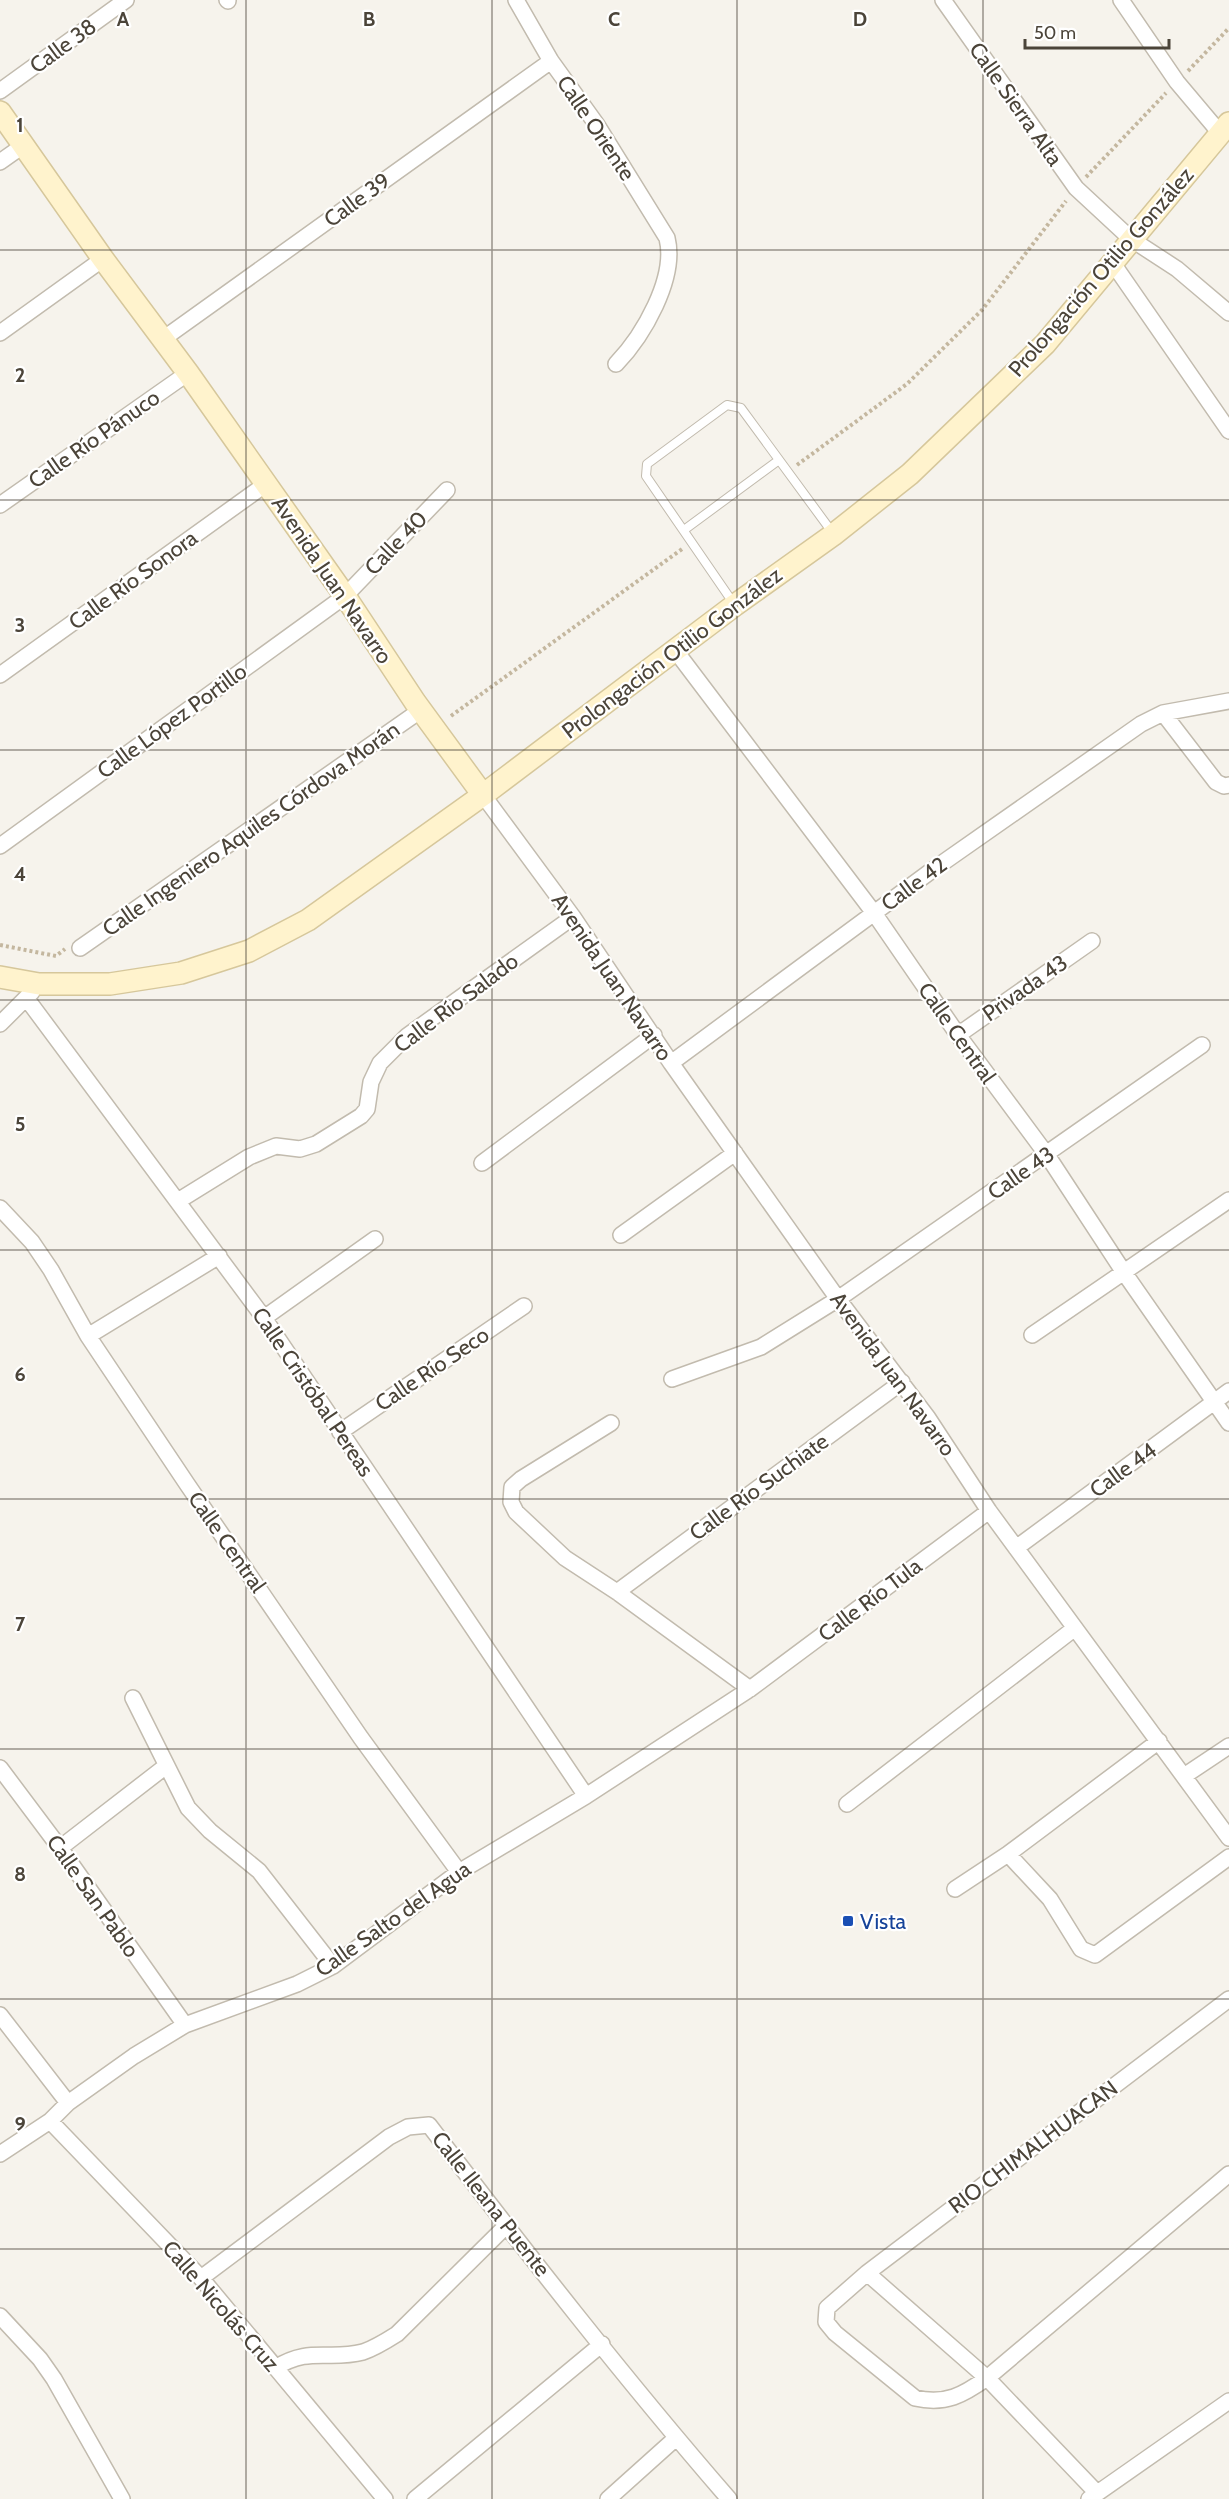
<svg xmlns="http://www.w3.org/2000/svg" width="1229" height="2499" font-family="Cabin,sans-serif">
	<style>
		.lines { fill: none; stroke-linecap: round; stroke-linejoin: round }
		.lane-casing { stroke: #c2bbae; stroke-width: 10 }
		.street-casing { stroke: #c2bbae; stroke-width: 18 }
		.secondary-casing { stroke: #d6c79b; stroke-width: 24 }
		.path { stroke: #c4b79f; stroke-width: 4; stroke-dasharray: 3 3; stroke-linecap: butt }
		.lane { stroke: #fff; stroke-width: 8 }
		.street { stroke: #fff; stroke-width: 15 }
		.secondary { stroke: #fff3cd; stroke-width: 21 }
		.grid { fill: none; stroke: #4b4439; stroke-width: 1.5; stroke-opacity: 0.55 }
		.transit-dot { fill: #1a4fb4; stroke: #fff; stroke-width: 2 }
		.labels { text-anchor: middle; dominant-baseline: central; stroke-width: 4.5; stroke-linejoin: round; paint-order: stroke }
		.street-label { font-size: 22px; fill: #4b4439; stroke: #fff }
		.transit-label { font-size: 22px; fill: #164399; stroke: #fff; text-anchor: start }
		.grid-label { font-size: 20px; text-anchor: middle; font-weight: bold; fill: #4b4439; stroke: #fff; stroke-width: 4.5; stroke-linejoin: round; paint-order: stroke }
	</style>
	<rect width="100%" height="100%" fill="#f6f3ec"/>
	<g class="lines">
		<g class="lane-casing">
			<path id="lane" d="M 684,530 L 779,460
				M 734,604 L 646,476 L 647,464 L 727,405 L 741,408 L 832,532"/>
		</g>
		<g class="street-casing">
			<path id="street" d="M 227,0 L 228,1
				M 516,0 L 551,61 L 597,125 L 667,238 C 677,278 643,336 616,364
				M 943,0 L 1076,188 L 1131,239 L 1177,269 L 1229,313
				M 1121,0 L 1177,82 L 1220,133
				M 0,91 L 126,0
				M 0,162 L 24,145
				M 1112,262 L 1229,431
				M 0,333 L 103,259
				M 163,339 L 551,61
				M 0,505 L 188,373
				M 675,650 L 874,913 L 958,1035 L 1047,1155 L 1123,1271 L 1229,1423
				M 0,675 L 266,484
				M 1163,713 L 1216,782 L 1224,786 L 1229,785
				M 483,795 L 573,917 L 671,1063 L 838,1299 L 928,1418 L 989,1511 L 1229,1838
				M 0,846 L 345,596 L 447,490
				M 80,948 L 421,710
				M 27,999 L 264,1318 L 586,1796
				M 0,1024 L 32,992
				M 958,1035 L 1092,941
				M 671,1063 L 931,871 L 1141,724 L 1163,713 L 1229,701
				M 482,1163 L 654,1035
				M 178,1201 L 249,1157 L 276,1146 L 300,1149 L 316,1144 L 361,1116 L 367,1109 L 371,1082 L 380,1063 L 407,1036 L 573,917
				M 0,1208 L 32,1242 L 51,1270 L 88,1336 L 187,1484 L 361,1738 L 459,1872
				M 621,1235 L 735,1153
				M 264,1318 L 375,1239
				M 1032,1335 L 1229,1200
				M 88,1336 L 219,1256
				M 672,1379 L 761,1347 L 838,1299 L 1202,1045
				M 611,1423 L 521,1479 L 512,1487 L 511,1502 L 516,1512 L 565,1558 L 617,1592 L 750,1689
				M 340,1432 L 524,1306
				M 1016,1548 L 1229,1391
				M 617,1592 L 902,1382
				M 133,1698 L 188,1808 L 210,1831 L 259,1871 L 333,1966
				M 0,1768 L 60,1848 L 185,2025
				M 1184,1776 L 1229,1746
				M 847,1804 L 1075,1628
				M 60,1848 L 166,1766
				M 1008,1854 L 1050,1899 L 1081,1949 L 1095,1955 L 1229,1857
				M 955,1889 L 1008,1854 L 1159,1741
				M 1229,1999 L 867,2273 L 827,2308 L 826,2322 L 835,2333 L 915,2398 C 946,2405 963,2395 987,2378 L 1229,2174
				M 0,2015 L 68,2103
				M 50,2121 L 201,2278 L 385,2499
				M 0,2154 L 50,2121 L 68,2103 L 134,2056 L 185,2025 L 297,1984 L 333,1966 L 459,1872 L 586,1796 L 750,1689 L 989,1511
				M 867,2273 L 987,2378 L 1097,2493
				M 201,2278 L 389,2137 L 408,2127 L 429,2125 C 526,2252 624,2378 729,2499
				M 0,2316 L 40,2359 L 54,2379 L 122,2499
				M 275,2368 C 310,2346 328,2361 363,2352 C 375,2348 386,2341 397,2334 L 506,2226
				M 415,2499 L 602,2344
				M 608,2499 L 676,2438
				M 1089,2499 L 1229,2401"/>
		</g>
		<g class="secondary-casing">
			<path id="secondary" d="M 0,112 L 103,259 L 188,373 L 345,596 L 415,702 L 483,795
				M 0,977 L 39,984 L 110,984 L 181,973 L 249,951 L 308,920 L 483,795 L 735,605 L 833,535 L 910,474 L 1045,344 L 1229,123"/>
		</g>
		<path class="path" d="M 1188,71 L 1229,28
			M 1086,177 L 1166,93
			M 797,465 L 907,384 L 982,310 L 1066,201
			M 451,716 L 682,549
			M 0,945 L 56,956 L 65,949"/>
		<use href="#lane" class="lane"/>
		<use href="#street" class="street"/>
		<use href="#secondary" class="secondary"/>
	</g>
	<path class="grid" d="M 246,0 L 246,2499M 492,0 L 492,2499M 737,0 L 737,2499M 983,0 L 983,2499M 0,250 L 1229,250M 0,500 L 1229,500M 0,750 L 1229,750M 0,1000 L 1229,1000M 0,1250 L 1229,1250M 0,1499 L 1229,1499M 0,1749 L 1229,1749M 0,1999 L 1229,1999M 0,2249 L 1229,2249"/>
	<rect class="transit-dot" x="842" y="1915" width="12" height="12" rx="3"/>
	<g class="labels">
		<g class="street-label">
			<text transform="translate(63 46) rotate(-36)">Calle 38</text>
			<text transform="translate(1016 104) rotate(55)">Calle Sierra Alta</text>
			<text transform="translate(596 128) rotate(56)">Calle Oriente</text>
			<text transform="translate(357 200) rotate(-36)">Calle 39</text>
			<text transform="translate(1101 272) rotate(-49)">Prolongación Otilio González</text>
			<text transform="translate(94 439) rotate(-35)">Calle Río Pánuco</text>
			<text transform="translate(396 543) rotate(-46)">Calle 40</text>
			<text transform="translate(133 580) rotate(-36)">Calle Río Sonora</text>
			<text transform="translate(332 580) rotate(56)">Avenida Juan Navarro</text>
			<text transform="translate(672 653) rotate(-37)">Prolongación Otilio González</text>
			<text transform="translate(172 721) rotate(-36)">Calle López Portillo</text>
			<text transform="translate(251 829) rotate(-35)">Calle Ingeniero Aquiles Córdova Morán</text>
			<text transform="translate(914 884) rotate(-36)">Calle 42</text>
			<text transform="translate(612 977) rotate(56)">Avenida Juan Navarro</text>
			<text transform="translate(1025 988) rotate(-35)">Privada 43</text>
			<text transform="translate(456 1003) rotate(-37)">Calle Río Salado</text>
			<text transform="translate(957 1033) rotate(55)">Calle Central</text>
			<text transform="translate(1021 1173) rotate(-35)">Calle 43</text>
			<text transform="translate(432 1369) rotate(-34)">Calle Río Seco</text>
			<text transform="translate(893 1374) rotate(54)">Avenida Juan Navarro</text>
			<text transform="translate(313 1392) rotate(56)">Calle Cristóbal Pereas</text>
			<text transform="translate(1123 1470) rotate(-36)">Calle 44</text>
			<text transform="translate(759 1487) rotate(-36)">Calle Río Suchiate</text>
			<text transform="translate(227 1542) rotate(55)">Calle Central</text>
			<text transform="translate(870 1600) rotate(-37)">Calle Río Tula</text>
			<text transform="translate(93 1896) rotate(55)">Calle San Pablo</text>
			<text transform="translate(393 1919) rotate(-35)">Calle Salto del Agua</text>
			<text transform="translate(1033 2147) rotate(-37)">RIO CHIMALHUACAN</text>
			<text transform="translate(491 2204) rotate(52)">Calle Ileana Puente</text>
			<text transform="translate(221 2306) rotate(49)">Calle Nicolás Cruz</text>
		</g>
		<g class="transit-label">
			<text x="860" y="1921">Vista</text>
		</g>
	</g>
	<g class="grid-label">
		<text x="123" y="26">A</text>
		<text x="369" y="26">B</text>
		<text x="614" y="26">C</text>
		<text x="860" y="26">D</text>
		<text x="20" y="132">1</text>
		<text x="20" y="382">2</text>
		<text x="20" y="632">3</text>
		<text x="20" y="881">4</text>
		<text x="20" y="1131">5</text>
		<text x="20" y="1381">6</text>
		<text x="20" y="1631">7</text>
		<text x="20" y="1881">8</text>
		<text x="20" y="2131">9</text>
	</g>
	<path d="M1025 39v9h144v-9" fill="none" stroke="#4b4439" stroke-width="3"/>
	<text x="1034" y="39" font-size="18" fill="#4b4439" stroke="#ffffff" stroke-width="4.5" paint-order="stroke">50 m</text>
</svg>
